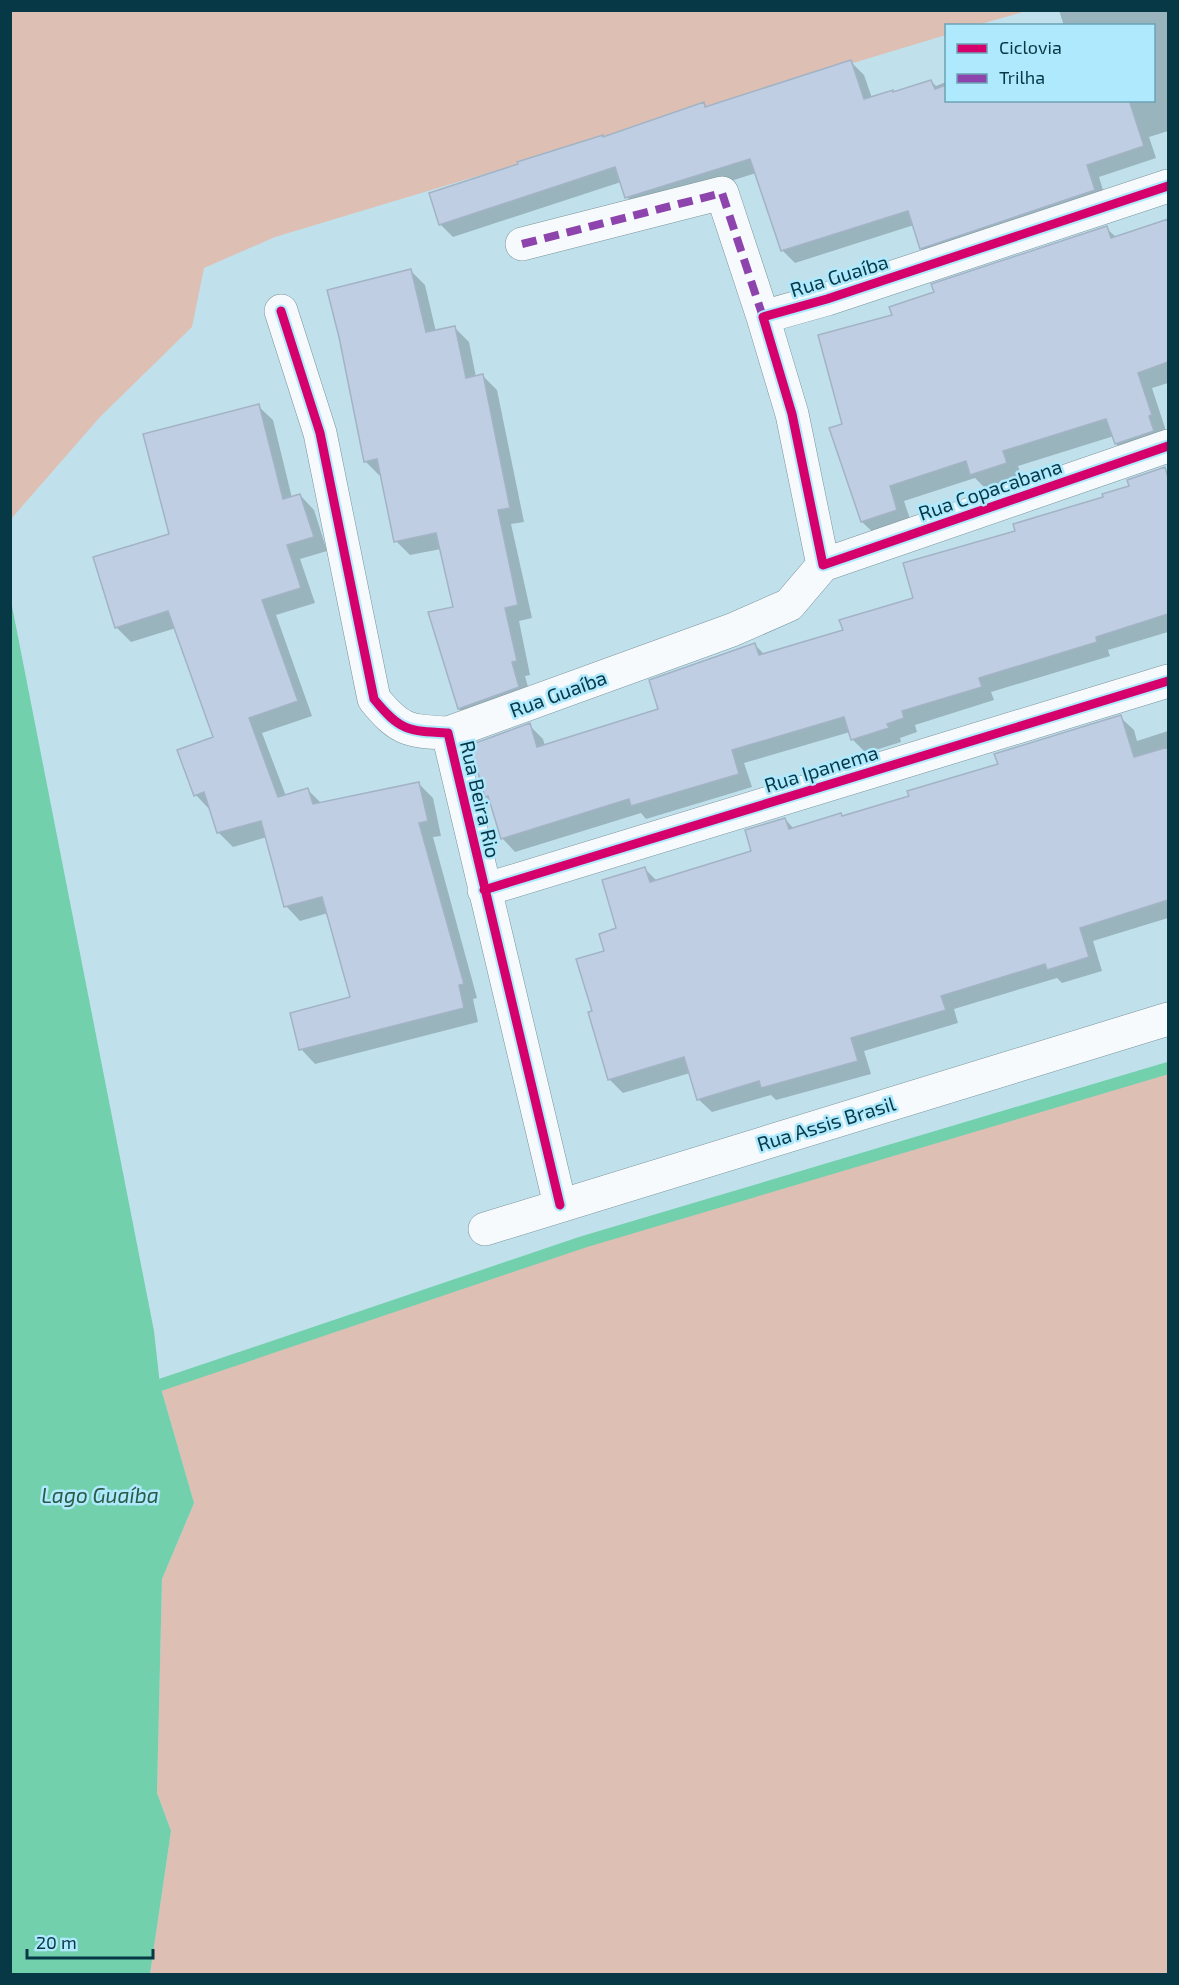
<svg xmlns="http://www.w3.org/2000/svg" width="1179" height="1985" font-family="'Exo 2',sans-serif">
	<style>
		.green { fill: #ddbfb4 }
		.water { fill: #72d0ad }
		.shadow { fill: #0003 }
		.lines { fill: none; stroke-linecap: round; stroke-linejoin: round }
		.stream { stroke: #72d0ad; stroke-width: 12 }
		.building { fill: #bfcee2; stroke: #a3b3c6; stroke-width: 1.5 }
		.minor-casing { stroke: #79939b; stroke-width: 34 }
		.minor { stroke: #f6fafc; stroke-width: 33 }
		.quiet { stroke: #8e44ad; stroke-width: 8; stroke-dasharray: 15 8; stroke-linecap: butt }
		.cycleway-casing { stroke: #afe9fd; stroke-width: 13 }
		.cycleway { stroke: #d6006c; stroke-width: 9 }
		.labels { text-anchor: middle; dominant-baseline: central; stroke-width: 5; stroke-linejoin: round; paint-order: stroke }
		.street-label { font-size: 20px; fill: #073846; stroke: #afe9fd }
		.water-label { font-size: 21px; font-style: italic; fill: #2c5c45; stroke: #afe9fd }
	</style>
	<rect width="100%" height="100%" fill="#c0e1ec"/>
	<path class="green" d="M 11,11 L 1027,11 L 977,25 L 946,26 L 946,35 L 275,237 L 204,268 L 192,327 L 100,417 L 11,519 Z
		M 1168,1068 L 1168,1974 L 150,1974 L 171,1831 L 157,1793 L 162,1579 L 194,1503 L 160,1385 L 583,1242 Z"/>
	<path class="water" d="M 11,601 L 154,1331 L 160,1385 L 194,1503 L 162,1579 L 157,1793 L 171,1831 L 150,1974 L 11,1974 Z"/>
	<path class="shadow" d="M 1059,10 L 1168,10 L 1168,131 L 1149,137 L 1156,158 L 1099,177 L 1107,203 L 934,261 L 921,248 L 914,225 L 795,263 L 782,250 L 756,173 L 640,210 L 627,197 L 621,182 L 453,237 L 440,224 L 602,136 L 604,138 L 703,104 L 708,108 L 851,62 L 864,75 L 872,98 L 894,94 L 931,81 L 936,86 L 946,82 L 946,100 L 1154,100 L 1154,26 L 1064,26 Z
		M 1168,220 L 1168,383 L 1152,388 L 1166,431 L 1132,459 L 1116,444 L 1114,436 L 1018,466 L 1022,478 L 987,490 L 975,478 L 904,501 L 912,525 L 878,537 L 862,522 L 844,425 L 894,316 L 936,293 L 1106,228 L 1116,237 Z
		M 411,271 L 425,285 L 436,332 L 455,328 L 469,342 L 476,377 L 483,376 L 497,390 L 524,522 L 511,524 L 532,618 L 519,621 L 530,675 L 525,676 L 532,701 L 473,723 L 459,709 L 430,613 L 454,608 L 441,549 L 410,555 L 396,541 L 382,475 L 379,475 L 365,461 Z
		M 258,406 L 273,420 L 292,498 L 300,495 L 314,510 L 327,551 L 300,559 L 315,603 L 276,615 L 312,716 L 262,733 L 286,796 L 308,790 L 322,804 L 418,783 L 433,798 L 441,836 L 433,837 L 477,998 L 473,999 L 478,1022 L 315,1064 L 301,1049 L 352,998 L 328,913 L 300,921 L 286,906 L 267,837 L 233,847 L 218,832 L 210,810 L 196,795 L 215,738 L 176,628 L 131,642 L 116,627 L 171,535 Z
		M 1165,469 L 1168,472 L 1168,632 L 1108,650 L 1110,656 L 991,692 L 994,700 L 915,725 L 917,732 L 900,738 L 901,742 L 866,753 L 852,739 L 850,732 L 744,763 L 752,787 L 646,819 L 641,813 L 515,852 L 502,838 L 491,802 L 486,797 L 529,725 L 543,739 L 545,746 L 660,710 L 755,645 L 765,655 L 845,631 L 915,599 L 1017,532 L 1105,498 L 1131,487 Z
		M 1120,717 L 1134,730 L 1137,741 L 1168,731 L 1168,920 L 1168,918 L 1093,941 L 1102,971 L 1062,983 L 1057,978 L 954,1009 L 958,1023 L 864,1051 L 871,1074 L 776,1100 L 771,1095 L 712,1112 L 698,1099 L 690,1073 L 623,1093 L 610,1080 L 589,1013 L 594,1012 L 606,952 L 645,869 L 658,882 L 753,852 L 785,819 L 794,829 L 841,815 L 843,817 L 911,797 L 1000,765 Z"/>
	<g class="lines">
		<path class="stream" d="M 145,1388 L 160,1385 L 583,1242 L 1168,1068"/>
	</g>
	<path class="building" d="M 851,60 L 864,99 L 893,90 L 893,92 L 931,80 L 935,89 L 946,85 L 946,100 L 1129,100 L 1144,146 L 1087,165 L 1095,190 L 920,249 L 908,211 L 781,251 L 750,159 L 625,198 L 615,167 L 439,225 L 429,193 L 518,164 L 517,162 L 603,135 L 603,137 L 704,102 L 705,107 Z
		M 1168,219 L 1168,362 L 1138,373 L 1152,415 L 1149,416 L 1154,431 L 1115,444 L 1106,419 L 1003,451 L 1007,463 L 970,475 L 966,461 L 890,486 L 897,510 L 861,522 L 829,428 L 842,424 L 818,335 L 892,315 L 889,307 L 934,292 L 931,284 L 1107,226 L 1111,238 Z
		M 411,269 L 426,332 L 455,326 L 466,378 L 483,374 L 510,508 L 498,510 L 518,605 L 505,608 L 517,661 L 512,662 L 519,687 L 458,709 L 428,612 L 453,607 L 436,533 L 394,542 L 377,459 L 364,462 L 339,337 L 327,290 Z
		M 259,404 L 283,499 L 300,494 L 314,537 L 287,545 L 301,588 L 262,600 L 298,701 L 249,718 L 278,797 L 308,788 L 313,804 L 419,782 L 428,821 L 419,823 L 464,984 L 459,985 L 464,1008 L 299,1050 L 290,1013 L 350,997 L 322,897 L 284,907 L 261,821 L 217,833 L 204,792 L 194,796 L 177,750 L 213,737 L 168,611 L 115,628 L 93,557 L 169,534 L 143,434 Z
		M 1165,467 L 1168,478 L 1168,614 L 1096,637 L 1097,642 L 979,678 L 982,687 L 902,711 L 904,718 L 887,724 L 889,728 L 851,740 L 844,717 L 732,750 L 739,774 L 631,806 L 629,799 L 501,839 L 488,796 L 485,797 L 470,745 L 530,723 L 537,747 L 658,709 L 649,680 L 755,643 L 759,655 L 843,630 L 839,620 L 913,598 L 903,563 L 1015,531 L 1013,524 L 1103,497 L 1102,494 L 1129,486 L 1127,480 Z
		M 1121,715 L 1134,757 L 1168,747 L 1168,900 L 1080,928 L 1089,957 L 1047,970 L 1045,964 L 941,996 L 946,1010 L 851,1038 L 858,1061 L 761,1088 L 759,1081 L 697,1100 L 684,1057 L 608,1080 L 588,1012 L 592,1011 L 576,959 L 604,951 L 599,934 L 616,928 L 602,880 L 645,867 L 650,882 L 751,851 L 745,830 L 785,818 L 789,829 L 841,813 L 842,816 L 909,796 L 907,791 L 998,764 L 994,754 Z"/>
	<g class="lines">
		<g class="minor-casing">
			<path id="minor" d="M 522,244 L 722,193 L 763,317
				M 281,311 L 320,433 L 374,699 C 400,731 408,731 448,733 L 732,630 L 789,605 L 823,565
				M 823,565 L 792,414 L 763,317 L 827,299 L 1168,186
				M 823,565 L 1168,446
				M 448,733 L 560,1205
				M 484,890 L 1168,681
				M 485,1229 L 1168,1019"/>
		</g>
		<use href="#minor" class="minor"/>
		<path class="quiet" d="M 522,244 L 722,193 L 763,317"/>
		<g class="cycleway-casing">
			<path id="cycleway" d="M 1168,186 L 827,299 L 763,317 L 792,414 L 823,565 L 1168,446
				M 281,311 L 320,433 L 374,699 C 400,731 408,731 448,733 L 560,1205
				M 484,890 L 1168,681"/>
		</g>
		<use href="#cycleway" class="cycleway"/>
	</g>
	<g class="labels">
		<g class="street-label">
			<text transform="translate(839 275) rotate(-17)">Rua Guaíba</text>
			<text transform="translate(990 489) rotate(-19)">Rua Copacabana</text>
			<text transform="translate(558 693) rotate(-20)">Rua Guaíba</text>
			<text transform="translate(821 768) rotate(-17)">Rua Ipanema</text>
			<text transform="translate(481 799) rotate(77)">Rua Beira Rio</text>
			<text transform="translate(826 1123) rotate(-17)">Rua Assis Brasil</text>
		</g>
		<g class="water-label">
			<text x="100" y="1494">Lago Guaíba</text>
		</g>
	</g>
	<rect width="1179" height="1985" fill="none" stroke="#073846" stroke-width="24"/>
	<rect x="945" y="24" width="210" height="78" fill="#afe9fd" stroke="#6ca2b4" stroke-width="1.5"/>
	<rect x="957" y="44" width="30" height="9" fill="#d6006c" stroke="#6ca2b4" stroke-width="1.5"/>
	<text x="999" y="54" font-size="18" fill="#073846">Ciclovia</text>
	<rect x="957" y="74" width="30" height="9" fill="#8e44ad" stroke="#6ca2b4" stroke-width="1.5"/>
	<text x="999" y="84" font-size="18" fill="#073846">Trilha</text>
	<path d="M27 1949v9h126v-9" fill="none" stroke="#073846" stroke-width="3"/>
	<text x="36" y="1949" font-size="18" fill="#073846" stroke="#afe9fd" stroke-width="4.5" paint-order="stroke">20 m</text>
</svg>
